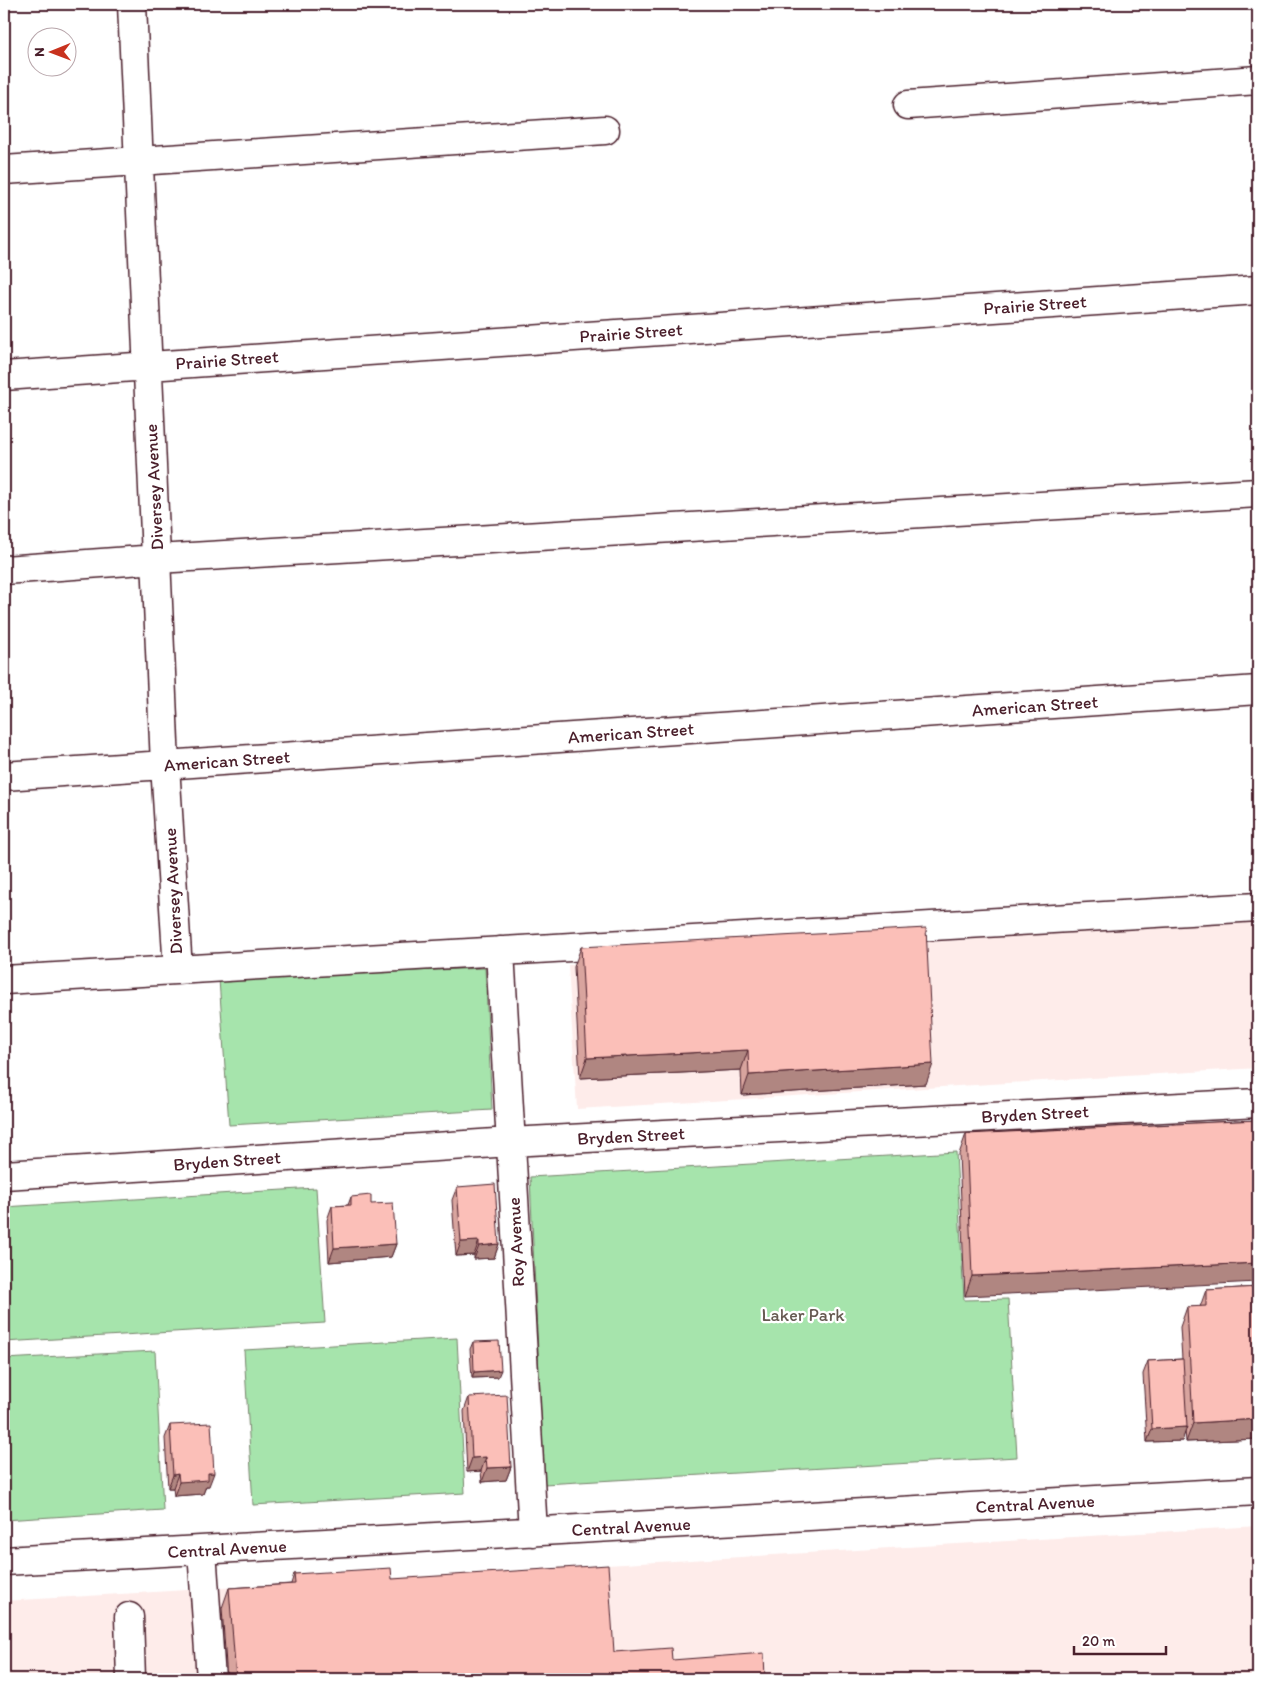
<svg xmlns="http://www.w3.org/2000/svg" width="1262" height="1683" font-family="Itim,sans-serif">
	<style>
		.built { fill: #feecea }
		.green { fill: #a6e4ac; stroke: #78826c }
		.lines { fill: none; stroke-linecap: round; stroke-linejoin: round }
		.minor-casing { stroke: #4a1f2b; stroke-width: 31 }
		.minor { stroke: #fff; stroke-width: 28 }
		.wall { fill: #d8a49e; stroke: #4a1f2b }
		.shaded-wall { fill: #b08681; stroke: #4a1f2b }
		.building { fill: #fbbfb8; stroke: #4a1f2b }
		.labels { text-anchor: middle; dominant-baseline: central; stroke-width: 4.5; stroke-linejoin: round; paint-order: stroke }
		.street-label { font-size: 18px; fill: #4a1f2b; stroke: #fff }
		.park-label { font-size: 18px; fill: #665a52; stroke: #fff }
	</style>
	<rect width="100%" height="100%" fill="#fff"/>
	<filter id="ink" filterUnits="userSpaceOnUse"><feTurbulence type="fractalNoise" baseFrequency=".02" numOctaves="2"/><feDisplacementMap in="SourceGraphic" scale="10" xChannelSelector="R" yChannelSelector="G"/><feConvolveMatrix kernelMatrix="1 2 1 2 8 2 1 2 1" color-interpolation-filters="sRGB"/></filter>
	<g filter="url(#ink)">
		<path class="built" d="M 1258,921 L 1258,1068 L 577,1109 L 568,965 Z
			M 1258,1526 L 1258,1679 L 4,1679 L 4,1601 Z"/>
		<path class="green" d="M 485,968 L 492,1110 L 229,1125 L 219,979 Z
			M 956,1152 L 964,1300 L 1008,1299 L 1017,1457 L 544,1484 L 530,1177 Z
			M 316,1188 L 325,1323 L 4,1342 L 4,1207 Z
			M 457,1338 L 465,1493 L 253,1505 L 244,1350 Z
			M 155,1351 L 163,1510 L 4,1520 L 4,1359 Z"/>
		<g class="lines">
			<g class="minor-casing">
				<path id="minor" d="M 132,4 L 165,765 L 178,970
					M 908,105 L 1258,80
					M 4,170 L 605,130
					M 4,376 L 1258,290
					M 4,570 L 157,559 L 1258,493
					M 4,776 L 1258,690
					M 500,951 L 533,1532
					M 4,980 L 1258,907
					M 4,1175 L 168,1165 L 510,1142 L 1258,1103
					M 202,1551 L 211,1679
					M 4,1561 L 1258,1491
					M 129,1617 L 131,1679"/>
			</g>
			<use href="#minor" class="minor"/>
		</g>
		<path class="wall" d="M 581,947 L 926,1084 L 742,1095 L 741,1070 L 580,1078 L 574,967 Z
			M 1258,1120 L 965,1296 L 959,1154 L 966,1134 Z
			M 457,1187 L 499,1244 L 494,1258 L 474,1259 L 474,1255 L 456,1256 L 452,1200 Z
			M 351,1197 L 371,1204 L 396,1244 L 391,1257 L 329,1262 L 327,1220 L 332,1206 L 348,1205 Z
			M 1258,1287 L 1258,1439 L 1186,1442 L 1185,1431 L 1182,1441 L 1147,1442 L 1143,1374 L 1148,1361 L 1182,1359 L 1180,1327 L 1187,1307 L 1200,1307 L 1206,1290 Z
			M 473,1342 L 498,1377 L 472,1378 L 470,1349 Z
			M 469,1397 L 511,1467 L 506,1480 L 482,1482 L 481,1471 L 467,1472 L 464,1411 Z
			M 170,1425 L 209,1486 L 206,1486 L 203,1494 L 174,1496 L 173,1488 L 168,1488 L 165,1438 Z
			M 294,1574 L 392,1579 L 614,1652 L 672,1660 L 765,1679 L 227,1679 L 222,1608 L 229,1588 L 291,1584 Z"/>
		<path class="shaded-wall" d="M 748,1050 L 741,1070 L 580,1078 L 587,1058 Z
			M 933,1064 L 926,1084 L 742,1095 L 749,1075 Z
			M 479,1241 L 474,1255 L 456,1256 L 461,1242 Z
			M 396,1244 L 391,1257 L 329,1262 L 334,1248 Z
			M 499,1244 L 494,1258 L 474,1259 L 479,1246 Z
			M 1258,1263 L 1258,1282 L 965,1296 L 972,1276 Z
			M 501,1370 L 498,1377 L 472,1378 L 474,1372 Z
			M 1258,1419 L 1258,1439 L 1186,1442 L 1193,1423 Z
			M 1187,1427 L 1182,1441 L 1147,1442 L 1152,1429 Z
			M 486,1457 L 481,1471 L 467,1472 L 472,1458 Z
			M 511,1467 L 506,1480 L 482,1482 L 487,1468 Z
			M 208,1473 L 214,1473 L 209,1486 L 206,1486 L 203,1494 L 174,1496 L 179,1482 Z
			M 178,1474 L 173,1488 L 168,1488 L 173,1475 Z"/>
		<path class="building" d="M 926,928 L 933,1064 L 749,1075 L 748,1050 L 587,1058 L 581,947 Z
			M 1258,1120 L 1258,1263 L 972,1276 L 966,1134 Z
			M 495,1184 L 499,1244 L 479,1246 L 479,1241 L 461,1242 L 457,1187 Z
			M 371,1195 L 371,1204 L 393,1203 L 396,1244 L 334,1248 L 332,1206 L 351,1205 L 351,1197 Z
			M 1258,1287 L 1258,1419 L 1193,1423 L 1187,1307 L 1206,1306 L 1206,1290 Z
			M 499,1341 L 501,1370 L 474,1372 L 473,1342 Z
			M 1183,1359 L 1187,1427 L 1152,1429 L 1148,1361 Z
			M 507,1395 L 511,1467 L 487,1468 L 486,1457 L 472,1458 L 469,1397 Z
			M 211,1423 L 214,1473 L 208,1473 L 208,1480 L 179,1482 L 178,1474 L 173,1475 L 170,1425 Z
			M 608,1565 L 614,1652 L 671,1648 L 672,1660 L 764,1653 L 765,1679 L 236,1679 L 229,1588 L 295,1584 L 294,1574 L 391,1568 L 392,1579 Z"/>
	</g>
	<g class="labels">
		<g class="street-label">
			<text transform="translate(1035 305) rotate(-4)">Prairie Street</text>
			<text transform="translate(631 333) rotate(-4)">Prairie Street</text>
			<text transform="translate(227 360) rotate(-4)">Prairie Street</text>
			<text transform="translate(154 487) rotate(-93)">Diversey Avenue</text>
			<text transform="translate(1035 706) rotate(-4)">American Street</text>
			<text transform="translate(631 733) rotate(-4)">American Street</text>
			<text transform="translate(227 761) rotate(-4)">American Street</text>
			<text transform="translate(173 891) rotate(-93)">Diversey Avenue</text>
			<text transform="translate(1035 1114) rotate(-3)">Bryden Street</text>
			<text transform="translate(631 1136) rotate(-3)">Bryden Street</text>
			<text transform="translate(227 1161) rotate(-4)">Bryden Street</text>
			<text transform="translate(516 1242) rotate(-93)">Roy Avenue</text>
			<text transform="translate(1035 1504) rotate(-3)">Central Avenue</text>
			<text transform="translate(631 1527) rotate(-3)">Central Avenue</text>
			<text transform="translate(227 1549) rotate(-3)">Central Avenue</text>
		</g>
		<g class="park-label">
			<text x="803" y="1315">Laker Park</text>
		</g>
	</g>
	<rect width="1262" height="1683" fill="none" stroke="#fff" stroke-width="20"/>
	<rect x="10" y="10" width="1242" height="1663" fill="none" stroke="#4a1f2b" stroke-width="2" filter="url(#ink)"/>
	<g transform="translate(52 52) rotate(269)"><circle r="24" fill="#ffffff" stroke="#b7a5aa"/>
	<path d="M0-4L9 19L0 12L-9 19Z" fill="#c8321e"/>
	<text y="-8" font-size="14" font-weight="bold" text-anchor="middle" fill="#4a1f2b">N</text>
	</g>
	<path d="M1074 1646v8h92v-8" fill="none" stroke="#4a1f2b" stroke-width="2.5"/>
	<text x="1082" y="1646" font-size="15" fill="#4a1f2b" stroke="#ffffff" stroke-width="4" paint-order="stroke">20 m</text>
</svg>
